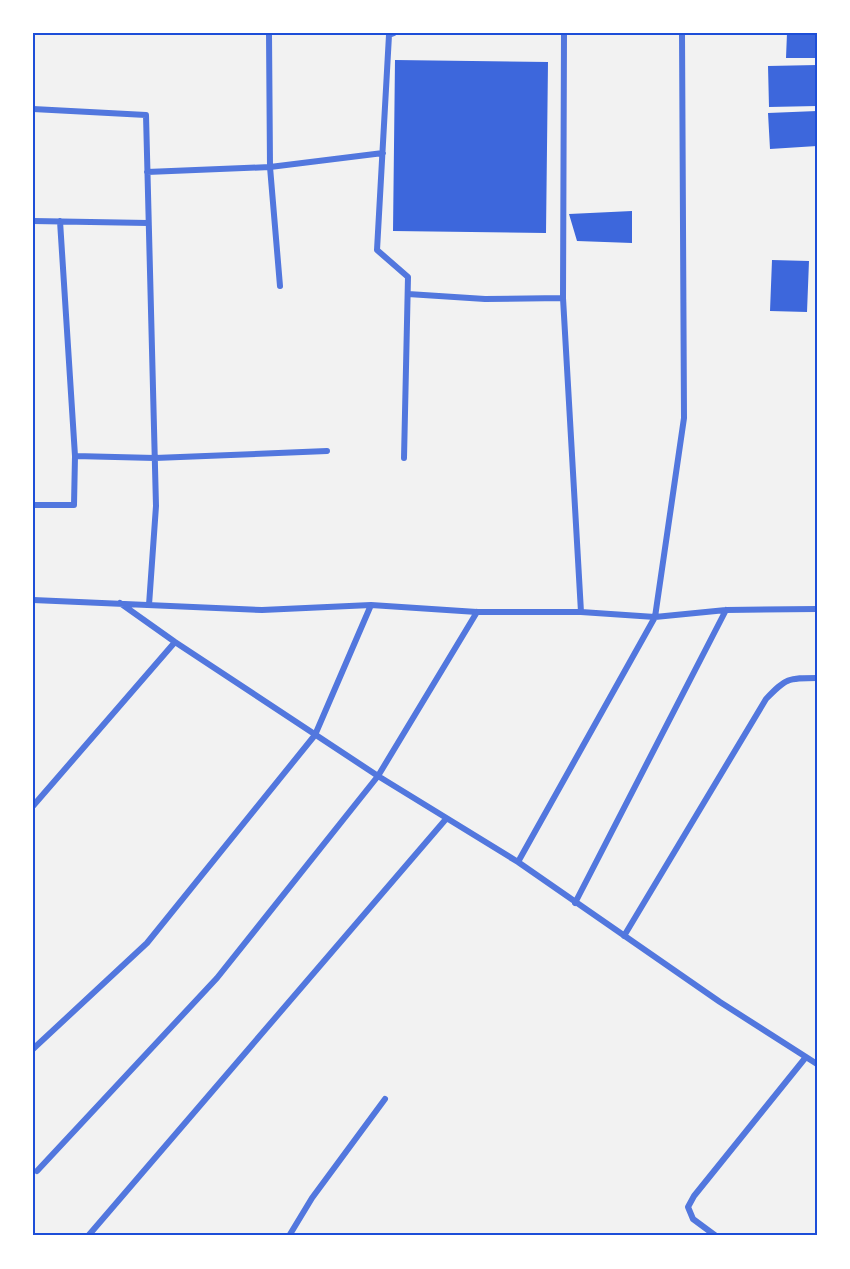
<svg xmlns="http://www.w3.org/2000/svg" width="850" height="1269" font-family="'Asap Condensed',sans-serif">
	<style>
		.building { fill: #3d67dc }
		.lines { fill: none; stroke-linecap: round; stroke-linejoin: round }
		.minor { stroke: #5277de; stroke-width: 6 }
		.neatline { fill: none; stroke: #1d4ed8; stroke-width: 2 }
	</style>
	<rect width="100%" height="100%" fill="#f2f2f2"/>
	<path class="building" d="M 787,33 L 817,33 L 817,58 L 786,58 Z
		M 395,60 L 548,62 L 546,233 L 393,231 Z
		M 817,65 L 817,106 L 769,107 L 768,66 Z
		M 817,111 L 817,146 L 770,149 L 768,113 Z
		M 632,211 L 632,243 L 577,241 L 569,214 Z
		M 772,260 L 809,261 L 807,312 L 770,311 Z"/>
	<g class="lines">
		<path class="minor" d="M 269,33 L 270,167 L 280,286
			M 394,33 L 389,35 L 377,250 L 408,277 L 404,458
			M 564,33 L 563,298 L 581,612
			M 33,109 L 146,115 L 156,506 L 149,605
			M 147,172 L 270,167 L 383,153
			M 33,221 L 148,223
			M 408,294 L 485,299 L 563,298
			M 75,456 L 155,458 L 327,451
			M 33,505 L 74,505 L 75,456 L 60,221
			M 33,600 L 262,610 L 371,605 L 477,612 L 581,612 L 655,617 L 726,610 L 817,609
			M 120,603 L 175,642 L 378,776 L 518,862 L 720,1002 L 817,1064
			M 33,806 L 175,642
			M 518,862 L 655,617 L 684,418 L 682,33
			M 575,903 L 726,610
			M 624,936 L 766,699 C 786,678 788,678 817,678
			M 33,1049 L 147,943 L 315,735 L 371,605
			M 37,1171 L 217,978 L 378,776 L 477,612
			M 88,1236 L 446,819
			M 289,1236 L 312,1198 L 385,1099
			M 716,1236 L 693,1219 L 688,1207 L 694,1196 L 806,1057"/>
	</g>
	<rect width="850" height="1269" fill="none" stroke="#ffffff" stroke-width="69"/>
	<rect x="34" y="34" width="782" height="1200" class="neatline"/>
</svg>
